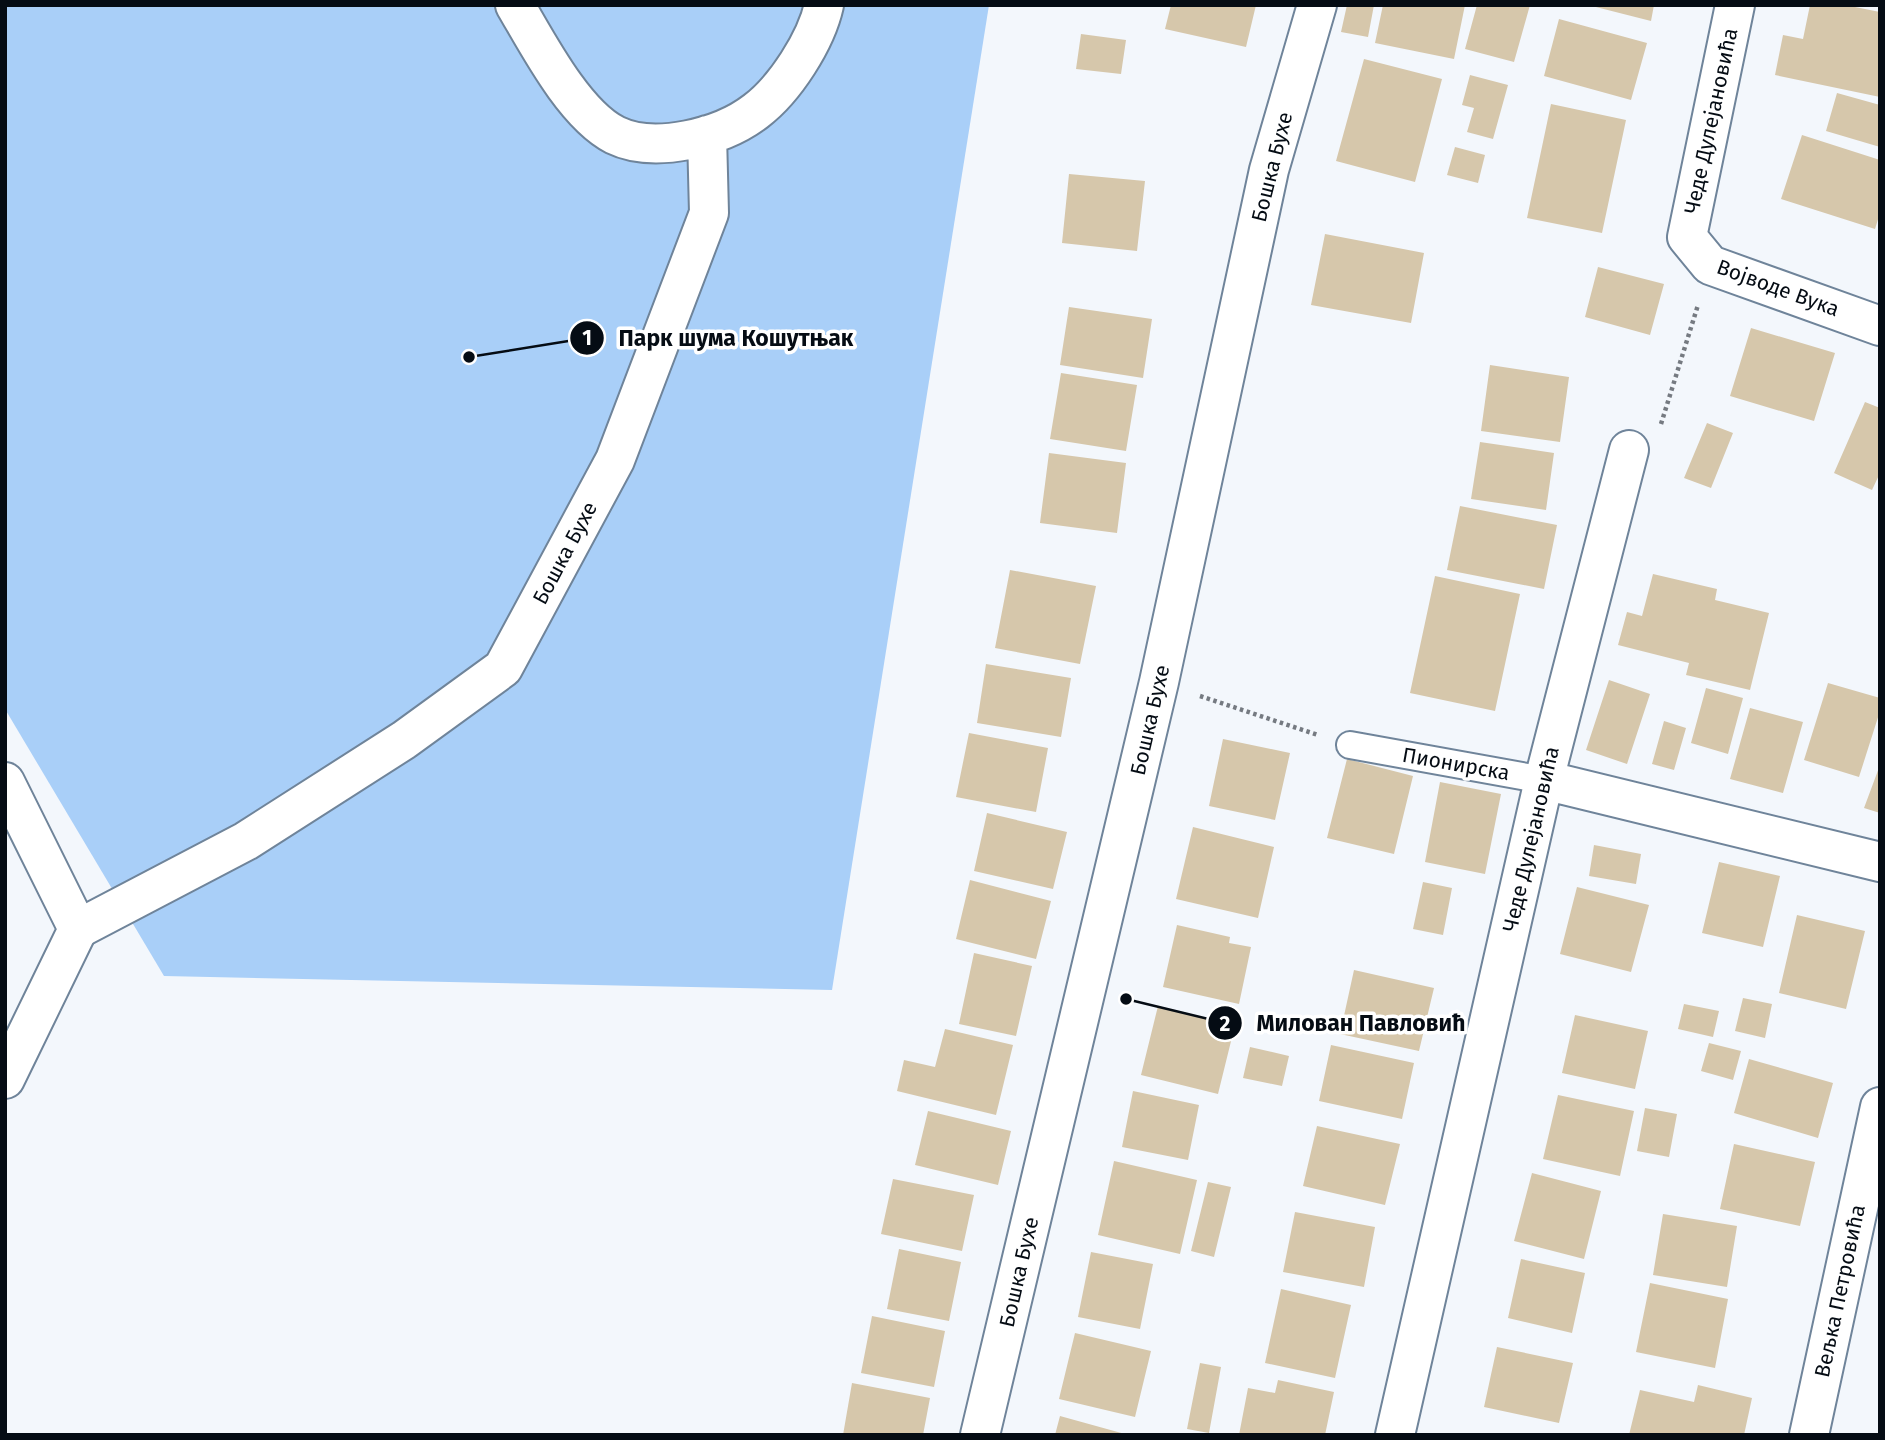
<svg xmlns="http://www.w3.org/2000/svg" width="1885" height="1440" font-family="'Fira Sans',sans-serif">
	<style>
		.green { fill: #a9cff8 }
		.building { fill: #d6c7ab }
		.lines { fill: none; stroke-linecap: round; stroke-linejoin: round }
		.lane-casing { stroke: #6f849a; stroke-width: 30 }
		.street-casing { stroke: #6f849a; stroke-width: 42 }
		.secondary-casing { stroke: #6f849a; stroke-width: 42 }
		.path { stroke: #757a81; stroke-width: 4.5; stroke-dasharray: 3.5 3.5; stroke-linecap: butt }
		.lane { stroke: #fff; stroke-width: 26 }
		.street { stroke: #fff; stroke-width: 38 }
		.secondary { stroke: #fff; stroke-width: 38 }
		.labels { text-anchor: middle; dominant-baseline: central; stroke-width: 7; stroke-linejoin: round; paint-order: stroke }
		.street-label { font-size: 21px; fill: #050c14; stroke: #fff }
		.leader { fill: none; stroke: #050c14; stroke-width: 2.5 }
		.callout-dot { fill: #050c14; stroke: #fff; stroke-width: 2.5 }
		.mark-label { font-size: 21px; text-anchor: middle; font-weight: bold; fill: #fff }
		.callout-label { font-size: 23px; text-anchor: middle; font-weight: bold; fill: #050c14; stroke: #fff; stroke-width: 7; stroke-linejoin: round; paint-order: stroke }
	</style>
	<rect width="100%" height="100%" fill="#f3f7fc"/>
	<path class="green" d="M 5,5 L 989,5 L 832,990 L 164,976 L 5,709 Z"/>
	<path class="building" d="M 1171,5 L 1256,5 L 1246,47 L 1165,29 Z
		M 1347,5 L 1374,5 L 1368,37 L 1341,32 Z
		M 1383,5 L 1465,5 L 1454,59 L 1375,43 Z
		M 1477,5 L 1530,5 L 1514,62 L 1465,49 Z
		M 1588,5 L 1654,5 L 1651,21 Z
		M 1810,5 L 1845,5 L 1880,12 L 1880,97 L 1775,75 L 1783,35 L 1803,39 Z
		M 1559,19 L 1647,43 L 1631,100 L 1544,76 Z
		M 1081,34 L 1126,40 L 1121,74 L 1076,69 Z
		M 1364,59 L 1442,79 L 1415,182 L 1336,161 Z
		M 1470,75 L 1508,85 L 1493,139 L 1467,132 L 1474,108 L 1462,105 Z
		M 1837,93 L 1880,105 L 1880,147 L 1826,131 Z
		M 1551,104 L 1626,120 L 1602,233 L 1527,218 Z
		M 1802,135 L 1880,160 L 1880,213 L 1875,229 L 1781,199 Z
		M 1455,147 L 1485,155 L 1478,183 L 1447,175 Z
		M 1069,174 L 1145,181 L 1137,251 L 1062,243 Z
		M 1325,234 L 1424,253 L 1411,323 L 1311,305 Z
		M 1598,267 L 1664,284 L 1650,335 L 1585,317 Z
		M 1069,307 L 1152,319 L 1143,378 L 1060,365 Z
		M 1751,328 L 1835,353 L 1814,421 L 1730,396 Z
		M 1490,365 L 1569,377 L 1560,442 L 1481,431 Z
		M 1061,373 L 1137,385 L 1126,451 L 1050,439 Z
		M 1865,402 L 1880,408 L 1880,473 L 1872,490 L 1834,473 Z
		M 1707,423 L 1733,433 L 1711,488 L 1684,478 Z
		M 1480,442 L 1554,453 L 1546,510 L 1471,499 Z
		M 1049,453 L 1126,463 L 1117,533 L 1040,523 Z
		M 1460,506 L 1557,525 L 1544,589 L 1447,570 Z
		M 1010,570 L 1096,586 L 1080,664 L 995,648 Z
		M 1653,574 L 1717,589 L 1715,600 L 1769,613 L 1750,690 L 1686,675 L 1689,663 L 1618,645 L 1627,612 L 1642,616 Z
		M 1435,576 L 1520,594 L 1495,711 L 1410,693 Z
		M 986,664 L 1071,678 L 1061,737 L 977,723 Z
		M 1609,680 L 1650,694 L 1627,764 L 1586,750 Z
		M 1828,683 L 1880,698 L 1880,711 L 1859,777 L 1804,760 Z
		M 1706,688 L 1743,698 L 1728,754 L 1691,743 Z
		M 1750,708 L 1803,722 L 1783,793 L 1730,779 Z
		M 1664,721 L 1686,728 L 1674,770 L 1652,764 Z
		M 969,733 L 1048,748 L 1036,812 L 956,797 Z
		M 1223,739 L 1290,753 L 1275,820 L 1209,806 Z
		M 1347,759 L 1413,776 L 1394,854 L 1327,838 Z
		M 1880,765 L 1880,813 L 1864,808 Z
		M 1440,782 L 1501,794 L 1485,874 L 1425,862 Z
		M 987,813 L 1067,832 L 1053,889 L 974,871 Z
		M 1193,827 L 1274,847 L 1258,918 L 1176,899 Z
		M 1594,845 L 1641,854 L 1636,884 L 1589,876 Z
		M 1719,862 L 1780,876 L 1763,947 L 1702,933 Z
		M 970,880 L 1051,901 L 1036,959 L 956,939 Z
		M 1423,882 L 1452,888 L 1443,935 L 1413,929 Z
		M 1577,887 L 1649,905 L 1631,972 L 1560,954 Z
		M 1797,915 L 1865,931 L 1846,1009 L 1779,993 Z
		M 1177,925 L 1230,937 L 1229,943 L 1251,947 L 1239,1004 L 1163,987 Z
		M 974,953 L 1032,966 L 1016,1036 L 959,1024 Z
		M 1354,970 L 1434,988 L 1419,1051 L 1340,1034 Z
		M 1743,998 L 1772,1004 L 1765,1038 L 1735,1031 Z
		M 1684,1004 L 1719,1011 L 1713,1037 L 1678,1029 Z
		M 1158,1006 L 1235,1025 L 1218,1094 L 1141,1075 Z
		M 1575,1015 L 1648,1031 L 1635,1089 L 1562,1073 Z
		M 945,1029 L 1013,1045 L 996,1115 L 897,1091 L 904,1060 L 935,1067 Z
		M 1709,1043 L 1741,1051 L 1733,1080 L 1701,1071 Z
		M 1331,1045 L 1414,1063 L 1402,1119 L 1319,1101 Z
		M 1250,1047 L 1289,1056 L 1282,1086 L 1243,1078 Z
		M 1749,1059 L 1833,1083 L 1818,1138 L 1734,1113 Z
		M 1133,1091 L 1199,1105 L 1188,1160 L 1122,1147 Z
		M 1558,1095 L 1634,1111 L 1620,1176 L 1543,1159 Z
		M 1645,1108 L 1677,1114 L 1669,1157 L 1637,1151 Z
		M 928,1111 L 1011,1131 L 998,1185 L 915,1165 Z
		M 1317,1126 L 1400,1144 L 1385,1205 L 1303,1186 Z
		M 1734,1144 L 1815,1162 L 1800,1226 L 1720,1209 Z
		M 1114,1161 L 1197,1180 L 1180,1254 L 1098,1235 Z
		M 1532,1173 L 1601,1191 L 1584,1259 L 1514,1241 Z
		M 893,1179 L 974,1195 L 962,1251 L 881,1234 Z
		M 1208,1182 L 1231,1187 L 1214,1257 L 1191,1251 Z
		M 1295,1212 L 1375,1227 L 1364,1287 L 1283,1272 Z
		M 1663,1214 L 1737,1226 L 1727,1287 L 1653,1275 Z
		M 899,1249 L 961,1262 L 949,1321 L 887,1309 Z
		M 1091,1252 L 1153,1264 L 1140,1329 L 1078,1317 Z
		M 1521,1259 L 1585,1273 L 1572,1333 L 1508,1318 Z
		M 1650,1283 L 1728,1299 L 1715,1368 L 1636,1352 Z
		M 1281,1289 L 1351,1305 L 1335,1378 L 1265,1363 Z
		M 872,1316 L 945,1331 L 934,1387 L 861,1373 Z
		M 1075,1333 L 1151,1351 L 1135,1417 L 1059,1399 Z
		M 1497,1347 L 1573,1363 L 1559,1423 L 1484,1407 Z
		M 1200,1363 L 1221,1367 L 1209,1433 L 1187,1429 Z
		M 1278,1380 L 1334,1392 L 1325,1435 L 1239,1435 L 1248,1388 L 1275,1393 Z
		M 852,1383 L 930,1398 L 923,1435 L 843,1435 Z
		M 1698,1385 L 1752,1398 L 1744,1435 L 1629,1435 L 1640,1390 L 1694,1402 Z
		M 1060,1416 L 1125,1434 L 1125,1435 L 1055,1435 Z"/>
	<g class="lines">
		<g class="lane-casing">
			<path id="lane" d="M 1350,745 L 1544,780"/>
		</g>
		<g class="street-casing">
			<path id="street" d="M 515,5 C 538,44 574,114 615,135 C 654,154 721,138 756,111 C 785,89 816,41 824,5
				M 1735,5 L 1687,237 L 1710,265 L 1880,326
				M 1544,780 L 1880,862
				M 78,929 L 246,841 L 404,740 L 503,668 L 615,460 L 709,213 L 707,135
				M 980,1435 L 1159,682 L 1269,170 L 1317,5
				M 1395,1435 L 1544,780 L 1629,450
				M 1809,1435 L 1880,1107"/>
		</g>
		<g class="secondary-casing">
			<path id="secondary" d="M 5,782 L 78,929 L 5,1079"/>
		</g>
		<path class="path" d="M 1661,424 L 1698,305
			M 1200,696 L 1318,735"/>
		<use href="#lane" class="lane"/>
		<use href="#street" class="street"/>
		<use href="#secondary" class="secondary"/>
	</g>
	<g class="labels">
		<g class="street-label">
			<text transform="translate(1711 121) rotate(-78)">Чеде Дулејановића</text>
			<text transform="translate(1272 167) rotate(-76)">Бошка Бухе</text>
			<text transform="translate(1778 288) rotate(20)">Војводе Вука</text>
			<text transform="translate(565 553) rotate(-62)">Бошка Бухе</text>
			<text transform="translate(1150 720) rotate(-77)">Бошка Бухе</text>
			<text transform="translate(1456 764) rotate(10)">Пионирска</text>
			<text transform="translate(1531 839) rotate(-77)">Чеде Дулејановића</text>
			<text transform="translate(1019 1272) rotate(-77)">Бошка Бухе</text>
			<text transform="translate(1840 1291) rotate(-78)">Вељка Петровића</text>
		</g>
	</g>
	<path class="leader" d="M469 357L587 338M1126 999L1225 1023"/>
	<g class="callout-dot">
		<circle cx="469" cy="357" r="7"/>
		<circle cx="1126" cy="999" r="7"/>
		<circle cx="587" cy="338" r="18"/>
		<circle cx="1225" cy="1023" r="18"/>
	</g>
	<g class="mark-label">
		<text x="587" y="345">1</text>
		<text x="1225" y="1031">2</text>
	</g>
	<g class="callout-label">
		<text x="736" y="346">Парк шума Кошутњак</text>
		<text x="1361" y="1031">Милован Павловић</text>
	</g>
	<rect width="1885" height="1440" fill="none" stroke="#050c14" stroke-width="14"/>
</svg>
